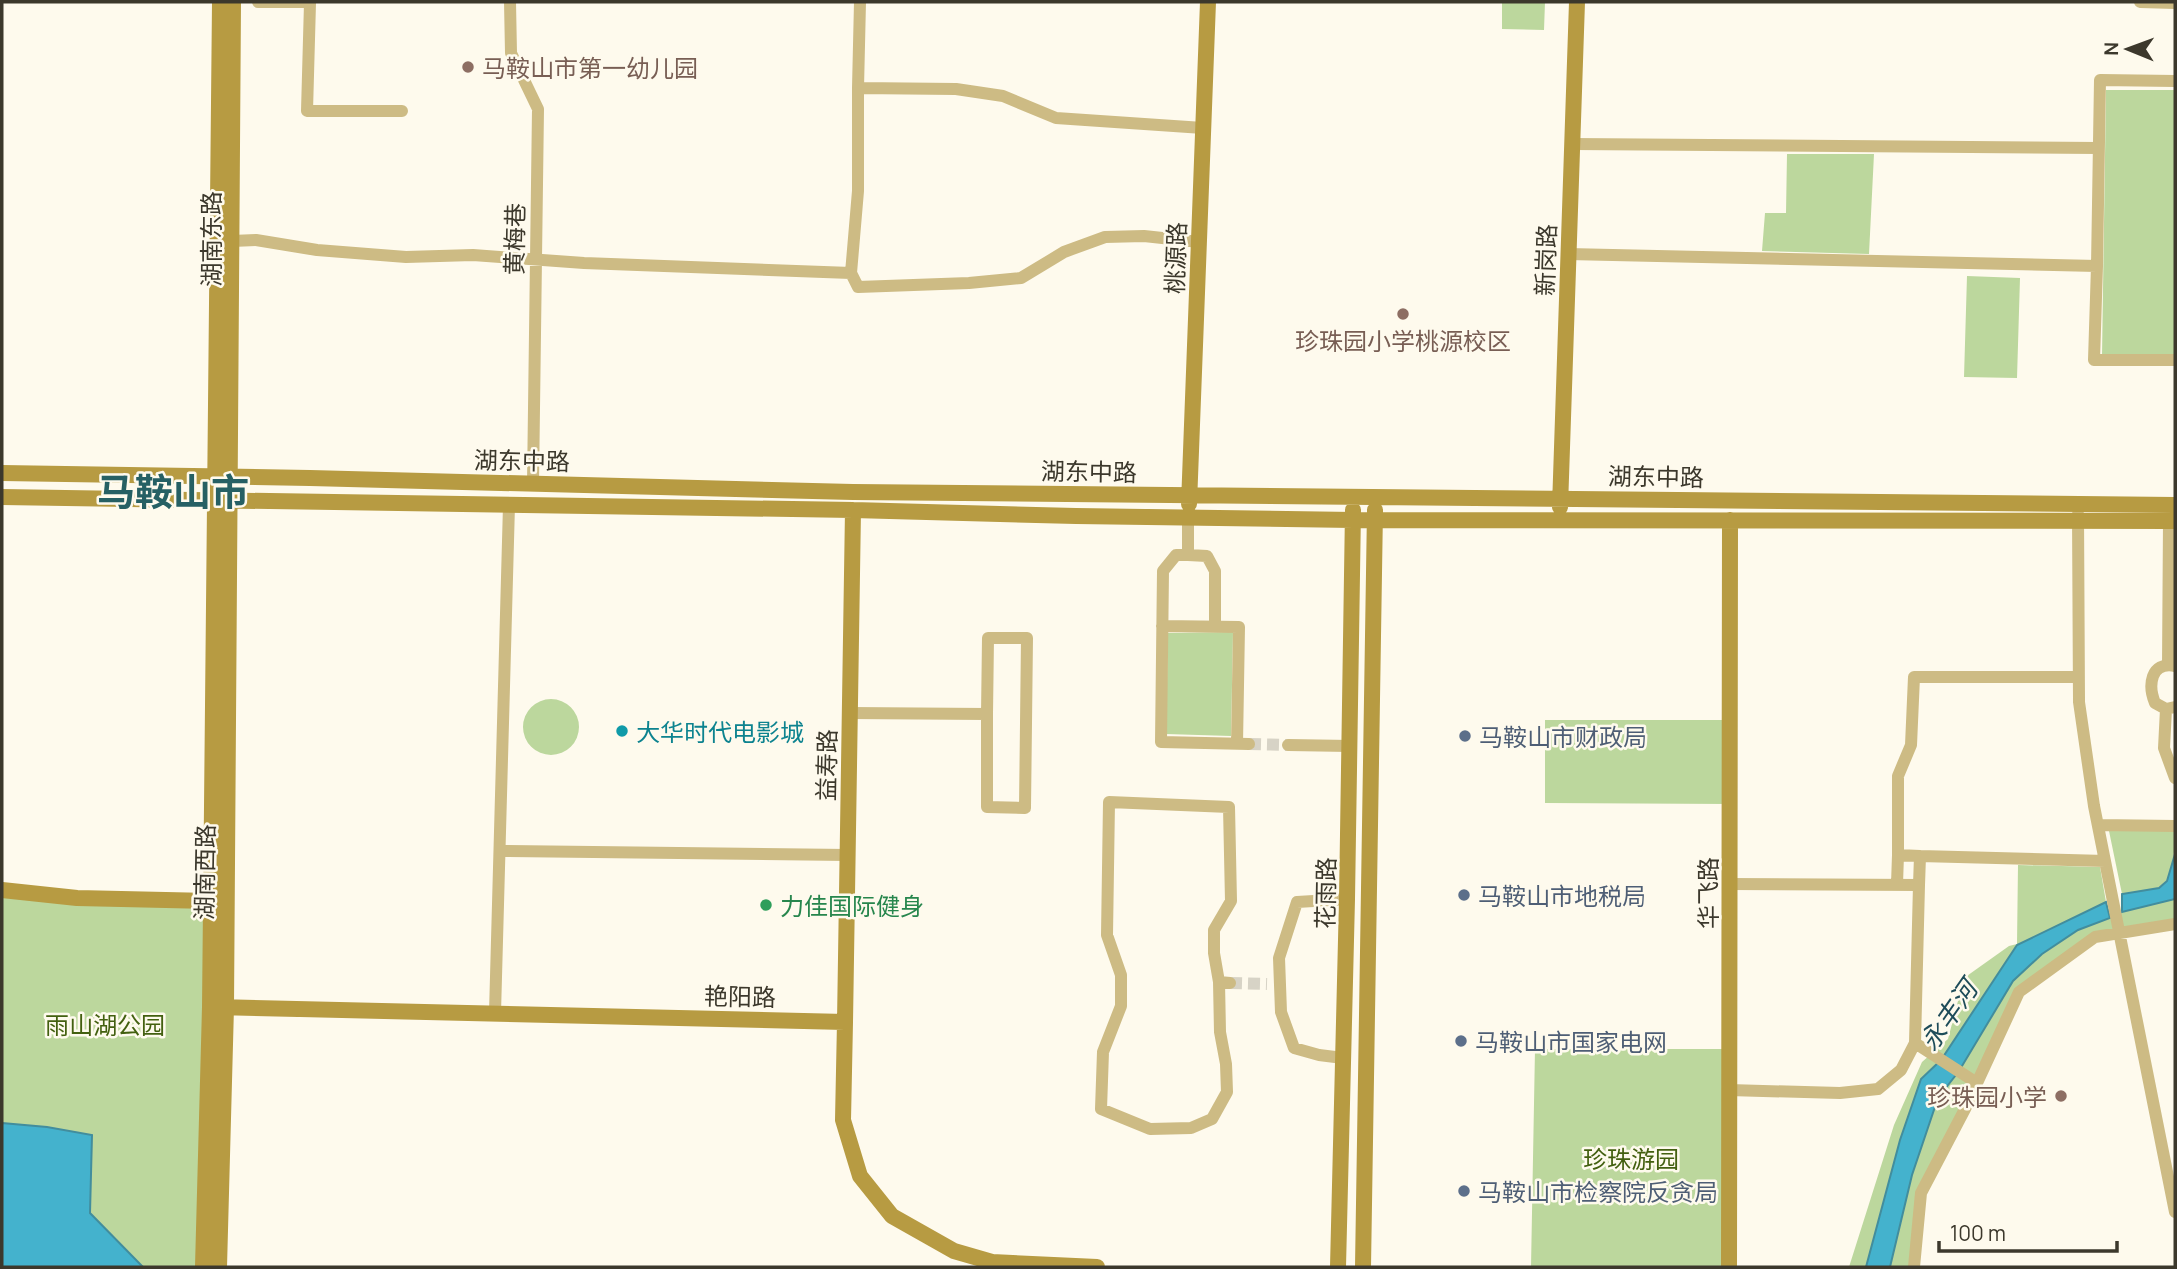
<svg xmlns="http://www.w3.org/2000/svg" width="2177" height="1269" font-family="Manrope,'Noto Sans SC',sans-serif">
	<style>
		.green { fill: #bcd79d }
		.water { fill: #44b2cd; stroke: #428d9d; stroke-width: 2 }
		.lines { fill: none; stroke-linecap: round; stroke-linejoin: round }
		.street-tunnel { stroke: #d7d3c6; stroke-width: 12; stroke-dasharray: 12 6; stroke-linecap: butt }
		.street { stroke: #cdbb84; stroke-width: 12 }
		.secondary { stroke: #b79b42; stroke-width: 16 }
		.education-dot { fill: #8d6e63; stroke: #fefaed; stroke-width: 2.5 }
		.culture-dot { fill: #0f9aa8; stroke: #fefaed; stroke-width: 2.5 }
		.service-dot { fill: #5c6f8a; stroke: #fefaed; stroke-width: 2.5 }
		.leisure-dot { fill: #2e9e5b; stroke: #fefaed; stroke-width: 2.5 }
		.labels { text-anchor: middle; dominant-baseline: central; stroke-width: 5; stroke-linejoin: round; paint-order: stroke }
		.education-label { font-size: 24px; fill: #785e54; stroke: #fefaed; text-anchor: start }
		.street-label { font-size: 24px; fill: #3c382c; stroke: #fefaed }
		.culture-label { font-size: 24px; fill: #0d838f; stroke: #fefaed; text-anchor: start }
		.service-label { font-size: 24px; fill: #4e5e75; stroke: #fefaed; text-anchor: start }
		.leisure-label { font-size: 24px; fill: #27864d; stroke: #fefaed; text-anchor: start }
		.park-label { font-size: 24px; fill: #436010; stroke: #fefaed }
		.water-label { font-size: 26px; font-style: italic; fill: #1e4c59; stroke: #fefaed }
		.town-label { font-size: 38px; font-weight: bold; fill: #266064; stroke: #fefaed }
	</style>
	<rect width="100%" height="100%" fill="#fefaed"/>
	<path class="green" d="M 1502,2 L 1545,2 L 1544,30 L 1502,29 Z
		M 2106,90 L 2175,90 L 2175,356 L 2102,356 Z
		M 1787,154 L 1874,154 L 1869,254 L 1762,251 L 1765,213 L 1786,213 Z
		M 1967,276 L 2020,278 L 2017,378 L 1964,377 Z
		M 1233,632 L 1231,736 L 1166,734 L 1168,633 Z
		M523 727a28 28 0 1 1 56 0a28 28 0 1 1-56 0Z
		M 1545,720 L 1730,720 L 1730,804 L 1545,803 Z
		M 2109,831 L 2175,831 C 2175,845 2174,880 2160,888 C 2150,893 2133,892 2122,894 Z
		M 2018,865 L 2100,867 L 2106,902 L 2017,945 L 1941,1060 L 1921,1079 L 1900,1140 L 1866,1267 L 1849,1267 L 1894,1125 L 1922,1062 L 1948,1039 L 1964,978 L 2009,946 L 2017,944 Z
		M 2,890 L 210,901 L 203,1267 L 2,1267 Z
		M 2175,899 L 2175,924 L 2095,937 L 2018,993 L 1921,1193 L 1914,1267 L 1890,1267 L 1912,1175 L 1938,1098 L 1959,1071 L 2013,981 L 2042,954 L 2078,930 L 2110,918 L 2122,912 Z
		M 1535,1049 L 1729,1049 L 1729,1267 L 1531,1267 Z"/>
	<path class="water" d="M 2175,854 L 2175,899 L 2122,912 L 2122,894 L 2159,888 L 2167,881 Z
		M 2106,902 L 2110,918 L 2078,930 L 2042,954 L 2013,981 L 1959,1071 L 1938,1098 L 1912,1175 L 1890,1267 L 1866,1267 L 1900,1140 L 1921,1079 L 1941,1060 L 2017,945 Z
		M 2,1123 L 47,1127 L 92,1135 L 90,1213 L 143,1267 L 2,1267 Z"/>
	<g class="lines">
		<path class="street-tunnel" d="M 1249,744 L 1288,745
			M 1230,983 L 1267,984"/>
		<path class="street" d="M 258,2 L 310,2
			M 510,2 L 511,53 L 538,109 L 533,483
			M 2140,2 L 2175,3
			M 310,3 L 307,111 L 402,111
			M 858,88 L 860,2
			M 1572,144 L 2098,148
			M 232,241 L 256,240 L 317,250 L 406,257 L 473,255 L 584,263 L 851,273 L 858,191 L 858,88 L 956,89 L 1003,96 L 1056,118 L 1203,128
			M 1568,254 L 2097,266 L 2094,360 L 2175,360
			M 2097,266 L 2100,80 L 2175,81
			M 851,273 L 858,287 L 969,283 L 1021,278 L 1064,252 L 1105,237 L 1144,236 L 1199,242
			M 2078,514 L 2079,702 L 2094,806 L 2175,1212
			M 1188,517 L 1188,555 L 1176,555 L 1163,571 L 1161,742 L 1249,744
			M 1188,555 L 1207,556 L 1215,571 L 1215,626
			M 1162,626 L 1239,627 L 1237,744
			M 2168,665 L 2169,521
			M 2175,666 C 2150,661 2148,686 2155,703 L 2166,709 L 2175,707
			M 2166,709 L 2164,748 L 2175,778
			M 850,713 L 987,714 L 987,807 L 1025,808 L 1027,638 L 988,638 L 987,714
			M 1288,745 L 1350,746
			M 2098,825 L 2175,826
			M 500,851 L 848,855
			M 1920,856 L 1898,855 L 1898,776 L 1911,745 L 1914,677 L 2078,677
			M 1729,884 L 1919,885 L 1915,1043 L 1977,1083
			M 1897,884 L 1898,855
			M 1919,885 L 1920,856 L 2105,861
			M 1219,982 L 1220,1032 L 1226,1064 L 1227,1092 L 1212,1119 L 1191,1128 L 1150,1129 L 1101,1109 L 1103,1052 L 1121,1006 L 1121,975 L 1107,935 L 1109,802 L 1229,807 L 1231,901 L 1214,930 L 1214,953 L 1219,982 L 1230,983
			M 495,1013 L 509,505
			M 1343,1058 L 1319,1055 L 1294,1048 L 1281,1012 L 1279,958 L 1297,902 L 1347,899
			M 1729,1090 L 1840,1093 L 1878,1089 L 1901,1070 L 1915,1043
			M 1914,1267 L 1921,1193 L 1965,1109 L 2019,992 L 2095,937 L 2175,924"/>
		<path class="secondary" d="M 2,473 L 310,478 L 853,492 L 2175,505
			M 2,497 L 853,510 L 1076,516 L 1353,520 L 2175,521
			M 1189,504 L 1208,2
			M 1560,507 L 1577,2
			M 2,890 L 77,898 L 210,901
			M 216,1007 L 845,1022 L 843,1120 L 860,1176 L 892,1216 L 954,1251 L 992,1262 L 1097,1267
			M 845,1022 L 853,510
			M 203,1267 L 210,1007 L 220,2
			M 219,1267 L 226,1007 L 233,2
			M 1338,1267 L 1347,899 L 1353,510
			M 1363,1267 L 1375,510
			M 1729,1267 L 1730,520"/>
	</g>
	<g class="education-dot">
		<circle cx="468" cy="67" r="7"/>
		<circle cx="1403" cy="314" r="7"/>
		<circle cx="2061" cy="1096" r="7"/>
	</g>
	<circle class="culture-dot" cx="622" cy="731" r="7"/>
	<g class="service-dot">
		<circle cx="1465" cy="736" r="7"/>
		<circle cx="1464" cy="895" r="7"/>
		<circle cx="1461" cy="1041" r="7"/>
		<circle cx="1464" cy="1191" r="7"/>
	</g>
	<circle class="leisure-dot" cx="766" cy="905" r="7"/>
	<g class="labels">
		<g class="education-label">
			<text x="482" y="67">马鞍山市第一幼儿园</text>
			<text x="1403" y="340" text-anchor="middle">珍珠园小学桃源校区</text>
			<text x="2047" y="1096" text-anchor="end">珍珠园小学</text>
		</g>
		<g class="street-label">
			<text transform="translate(210 239) rotate(-90)">湖南东路</text>
			<text transform="translate(514 239) rotate(-89)">黄梅巷</text>
			<text transform="translate(1175 258) rotate(-88)">桃源路</text>
			<text transform="translate(1545 260) rotate(-88)">新岗路</text>
			<text transform="translate(522 460) rotate(1)">湖东中路</text>
			<text transform="translate(1089 471) rotate(1)">湖东中路</text>
			<text transform="translate(1656 476) rotate(1)">湖东中路</text>
			<text transform="translate(826 765) rotate(-89)">益寿路</text>
			<text transform="translate(204 872) rotate(-89)">湖南西路</text>
			<text transform="translate(1325 893) rotate(-89)">花雨路</text>
			<text transform="translate(1707 893) rotate(-90)">华飞路</text>
			<text transform="translate(740 996) rotate(1)">艳阳路</text>
		</g>
		<g class="culture-label">
			<text x="636" y="731">大华时代电影城</text>
		</g>
		<g class="service-label">
			<text x="1479" y="736">马鞍山市财政局</text>
			<text x="1478" y="895">马鞍山市地税局</text>
			<text x="1475" y="1041">马鞍山市国家电网</text>
			<text x="1478" y="1191">马鞍山市检察院反贪局</text>
		</g>
		<g class="leisure-label">
			<text x="780" y="905">力佳国际健身</text>
		</g>
		<g class="park-label">
			<text x="105" y="1024">雨山湖公园</text>
			<text x="1631" y="1158">珍珠游园</text>
		</g>
		<g class="water-label">
			<text transform="translate(1948 1015) rotate(-55)">永丰河</text>
		</g>
		<g class="town-label">
			<text x="173" y="491">马鞍山市</text>
		</g>
	</g>
	<rect width="2177" height="1269" fill="none" stroke="#3c382c" stroke-width="7"/>
	<g transform="translate(2128 49) rotate(271)" stroke="#fefaed" stroke-width="5" paint-order="stroke">
	<path d="M0-5L12 26L0 18L-12 26Z" fill="#3c382c"/>
	<text y="-10" font-size="19" font-weight="bold" text-anchor="middle" fill="#3c382c">N</text>
	</g>
	<path d="M1939 1241v10h178v-10" fill="none" stroke="#3c382c" stroke-width="3.5"/>
	<text x="1950" y="1241" font-size="21" fill="#3c382c" stroke="#fefaed" stroke-width="5" paint-order="stroke">100 m</text>
</svg>
